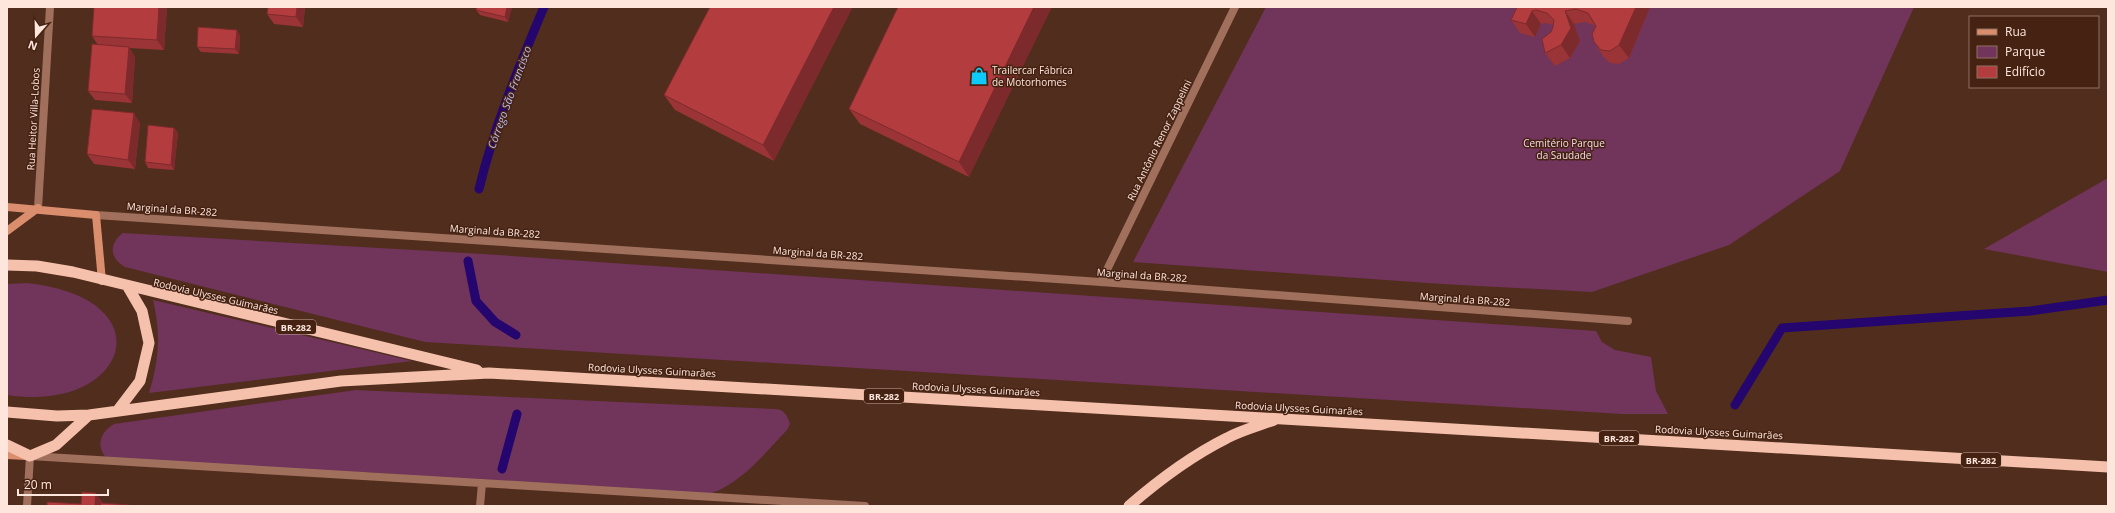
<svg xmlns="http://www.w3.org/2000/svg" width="2115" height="513" font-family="'Open Sans',sans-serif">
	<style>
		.green { fill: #71345b }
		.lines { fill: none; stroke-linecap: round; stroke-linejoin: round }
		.stream { stroke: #25056e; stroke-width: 9 }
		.minor { stroke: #a1705c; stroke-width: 8 }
		.tertiary { stroke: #a1705c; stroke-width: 8 }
		.secondary { stroke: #db8e6e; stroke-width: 8 }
		.trunk { stroke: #f6c1ac; stroke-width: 11 }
		.wall { fill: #9a3436 }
		.shaded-wall { fill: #7d2a2c }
		.building { fill: #b33c3f; stroke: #7d2a2c }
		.labels { text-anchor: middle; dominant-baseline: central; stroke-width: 3; stroke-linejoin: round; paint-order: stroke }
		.shield { fill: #462213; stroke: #c7aba0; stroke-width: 1 }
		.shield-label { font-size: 9px; font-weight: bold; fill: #fee6dc }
		.poi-label { font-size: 10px; fill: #fee6dc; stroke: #462213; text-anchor: start }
		.street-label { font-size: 10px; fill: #fee6dc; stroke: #462213 }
		.park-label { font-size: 10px; fill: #f4d8e8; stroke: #462213 }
		.water-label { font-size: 11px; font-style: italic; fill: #babcf1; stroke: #462213 }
	</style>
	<rect width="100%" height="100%" fill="#512d1d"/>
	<path class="green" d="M 1266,7 L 1914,7 L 1840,171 L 1729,245 L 1592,292 L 1442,284 L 1133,262 Z
		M 2108,178 L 2108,272 L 1984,249 Z
		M 123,233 L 483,254 L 1596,331 L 1602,342 L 1615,350 L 1651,357 L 1656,391 L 1668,414 L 1622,414 L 425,342 L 125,267 C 109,258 109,243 123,233 Z
		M 27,283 C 168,298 128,414 7,395 L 7,284 Z
		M 153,300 L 412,361 L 149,393 C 159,361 161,333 153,300 Z
		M 356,390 L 774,409 C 784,409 787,415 790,424 L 787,430 C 761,457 736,491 696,497 C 685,499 671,497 659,497 L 382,473 L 111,462 C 95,450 98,433 114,424 Z"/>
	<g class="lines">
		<path class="stream" d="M 479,189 C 494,127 519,66 544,7
			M 468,261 L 476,301 L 495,322 L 516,335
			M 1735,405 L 1782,328 L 2030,311 L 2108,300
			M 502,469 L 517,414"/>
		<path class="minor" d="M 96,215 L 1101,282 L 1628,321
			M 1101,282 L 1235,7
			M 27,506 L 30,456 L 865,506
			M 480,506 L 482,483"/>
		<path class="tertiary" d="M 38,208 L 50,7"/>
		<path class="secondary" d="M 7,207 L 96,215 L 102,281
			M 7,231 L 38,208
			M 7,455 L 26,456"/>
		<path class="trunk" d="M 7,265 L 37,266 L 73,272 L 477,370
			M 118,410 L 140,381 L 149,343 L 142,311 L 128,287
			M 7,412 L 57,416 L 89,415 L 341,381 L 489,373 L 2108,467
			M 7,445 L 30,456 L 56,445 L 89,415
			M 1129,506 C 1160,479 1191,456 1227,438 C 1242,430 1258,426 1274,420"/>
	</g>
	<path class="wall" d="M 167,7 L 164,50 L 129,48 L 135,57 L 132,103 L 95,100 L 88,91 L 98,45 L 92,36 Z
		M 268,7 L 305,7 L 303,27 L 274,24 L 267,14 Z
		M 512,7 L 508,22 L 480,15 L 476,10 Z
		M 710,7 L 774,161 L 675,110 L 664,95 Z
		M 898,7 L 969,177 L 860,124 L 849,109 Z
		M 1517,7 L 1650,7 L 1629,58 L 1619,64 L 1610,63 L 1603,56 L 1594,42 L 1596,26 L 1585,22 L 1574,24 L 1580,41 L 1570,58 L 1555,66 L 1545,53 L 1551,32 L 1553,27 L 1554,25 L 1545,23 L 1541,24 L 1535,37 L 1520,33 L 1511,20 Z
		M 240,35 L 239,54 L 201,52 L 197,47 Z
		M 140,123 L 135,169 L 94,164 L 87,154 Z
		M 174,128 L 178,133 L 174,170 L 148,168 L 145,162 Z"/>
	<path class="shaded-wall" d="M 159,7 L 167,7 L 164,50 L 157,40 Z
		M 297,7 L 305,7 L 303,27 L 296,17 Z
		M 507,7 L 512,7 L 508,22 L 505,17 Z
		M 834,7 L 853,7 L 774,161 L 763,145 Z
		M 1034,7 L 1052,7 L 969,177 L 959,162 Z
		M 1636,7 L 1650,7 L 1629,58 L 1619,45 Z
		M 1532,11 L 1541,24 L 1535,37 L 1526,24 Z
		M 1565,11 L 1574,24 L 1580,41 L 1570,58 L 1561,45 Z
		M 237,30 L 240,35 L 239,54 L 235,49 Z
		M 129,47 L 135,57 L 132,103 L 125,94 Z
		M 134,113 L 140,123 L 135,169 L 128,160 Z
		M 174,128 L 178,133 L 174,170 L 171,165 Z
		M 96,493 L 103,503 L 103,506 L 95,506 Z"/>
	<path class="building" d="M 94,7 L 159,7 L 157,40 L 92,36 Z
		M 268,7 L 297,7 L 296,17 L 267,14 Z
		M 477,7 L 507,7 L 505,17 L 476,10 Z
		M 710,7 L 834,7 L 763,145 L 664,95 Z
		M 898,7 L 1034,7 L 959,162 L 849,109 Z
		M 1517,7 L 1636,7 L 1619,45 L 1610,51 L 1601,50 L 1594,42 L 1592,34 L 1596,26 L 1588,13 L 1576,9 L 1565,11 L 1571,28 L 1561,45 L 1545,53 L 1542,39 L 1551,32 L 1553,27 L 1554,20 L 1547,13 L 1536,10 L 1532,11 L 1526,24 L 1511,20 Z
		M 198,27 L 237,30 L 235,49 L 197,47 Z
		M 92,44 L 129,47 L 125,94 L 88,91 Z
		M 92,109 L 134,113 L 128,160 L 87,154 Z
		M 148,125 L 174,128 L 171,165 L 145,162 Z
		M 82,492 L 96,493 L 95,506 L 47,506 L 47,502 L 81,504 Z
		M 101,503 L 129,505 L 129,506 L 100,506 Z"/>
	<defs>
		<g id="shop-bare" transform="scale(1.38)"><path d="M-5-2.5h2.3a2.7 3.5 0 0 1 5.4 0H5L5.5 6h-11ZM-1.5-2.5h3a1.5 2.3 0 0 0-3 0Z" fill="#0dcafa" stroke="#462213" stroke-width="2.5" paint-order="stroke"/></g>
	</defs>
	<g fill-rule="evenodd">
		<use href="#shop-bare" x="979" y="76"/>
	</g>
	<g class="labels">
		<g class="shield">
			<rect x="276" y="320" width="40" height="14" rx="3"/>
			<rect x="864" y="389" width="40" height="14" rx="3"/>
			<rect x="1599" y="431" width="40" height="14" rx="3"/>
			<rect x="1961" y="453" width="40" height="14" rx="3"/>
		</g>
		<g class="shield-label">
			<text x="296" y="327">BR-282</text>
			<text x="884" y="396">BR-282</text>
			<text x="1619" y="438">BR-282</text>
			<text x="1981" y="460">BR-282</text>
		</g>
		<g class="poi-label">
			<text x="992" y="70">Trailercar Fábrica<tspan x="992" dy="12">de Motorhomes</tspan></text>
		</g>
		<g class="street-label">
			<text transform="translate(33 119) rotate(-87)">Rua Heitor Villa-Lobos</text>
			<text transform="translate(1159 140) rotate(-64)">Rua Antônio Renor Zappelini</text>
			<text transform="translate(172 209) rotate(4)">Marginal da BR-282</text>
			<text transform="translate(495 231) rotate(4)">Marginal da BR-282</text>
			<text transform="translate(818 253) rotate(4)">Marginal da BR-282</text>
			<text transform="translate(1142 275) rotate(4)">Marginal da BR-282</text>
			<text transform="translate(216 296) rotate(13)">Rodovia Ulysses Guimarães</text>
			<text transform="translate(1465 299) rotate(4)">Marginal da BR-282</text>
			<text transform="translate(652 370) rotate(3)">Rodovia Ulysses Guimarães</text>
			<text transform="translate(976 389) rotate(3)">Rodovia Ulysses Guimarães</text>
			<text transform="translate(1299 408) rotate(3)">Rodovia Ulysses Guimarães</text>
			<text transform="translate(1719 432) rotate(3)">Rodovia Ulysses Guimarães</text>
		</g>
		<g class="park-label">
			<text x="1564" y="143">Cemitério Parque<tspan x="1564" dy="12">da Saudade</tspan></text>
		</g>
		<g class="water-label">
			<text transform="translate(509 97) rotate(-70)">Córrego São Francisco</text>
		</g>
	</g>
	<rect width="2115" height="513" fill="none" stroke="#fee6dc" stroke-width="16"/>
	<rect x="1969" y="16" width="130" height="72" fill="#462213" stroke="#907063"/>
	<rect x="1977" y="29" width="20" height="6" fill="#db8e6e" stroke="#907063"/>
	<text x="2005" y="36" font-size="12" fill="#fee6dc">Rua</text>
	<rect x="1977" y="46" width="20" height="12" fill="#71345b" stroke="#907063"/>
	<text x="2005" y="56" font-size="12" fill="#fee6dc">Parque</text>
	<rect x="1977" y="66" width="20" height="12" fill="#b33c3f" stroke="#907063"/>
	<text x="2005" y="76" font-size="12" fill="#fee6dc">Edifício</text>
	<g transform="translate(36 36) rotate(200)" stroke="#462213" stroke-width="3" paint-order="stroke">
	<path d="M0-3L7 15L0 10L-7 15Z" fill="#fee6dc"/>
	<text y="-6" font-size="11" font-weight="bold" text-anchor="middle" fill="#fee6dc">N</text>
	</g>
	<path d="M18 489v6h90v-6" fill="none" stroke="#fee6dc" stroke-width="2"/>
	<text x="24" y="489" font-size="12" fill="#fee6dc" stroke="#462213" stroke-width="3" paint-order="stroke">20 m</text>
</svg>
